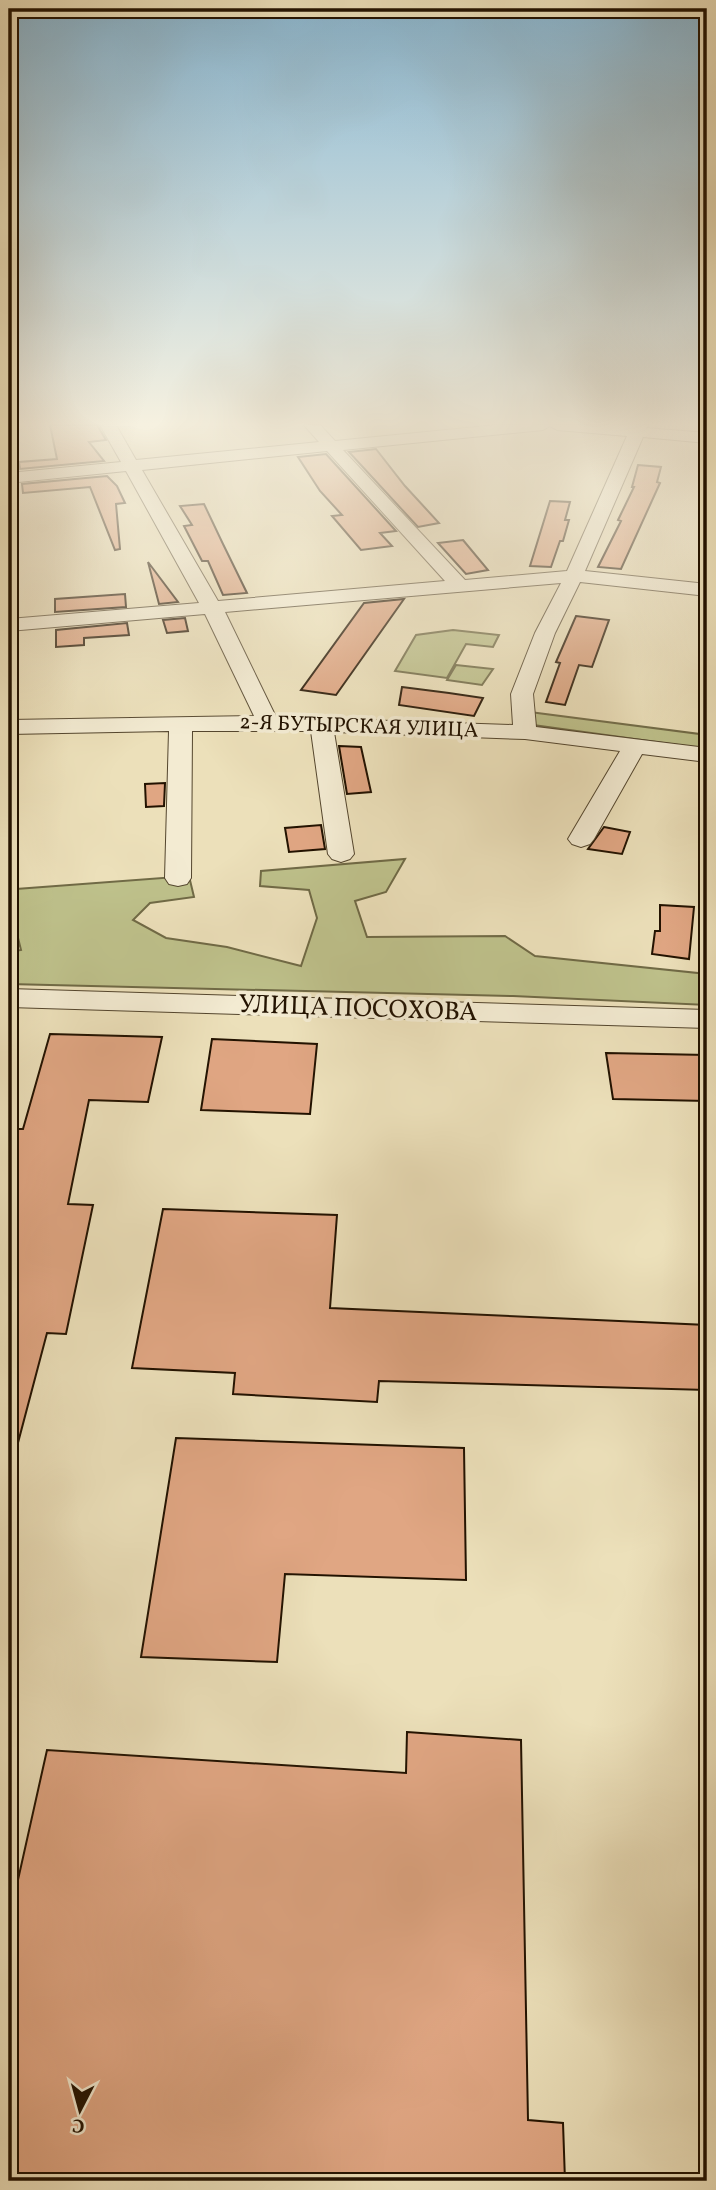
<svg xmlns="http://www.w3.org/2000/svg" width="716" height="2190" font-family="Vollkorn,serif">
	<style>
		.green { fill: #bec18b; stroke: #706a46; stroke-width: 2 }
		.building { fill: #e0a683; stroke: #221200; stroke-width: 2 }
		.lines { fill: none; stroke-linecap: round; stroke-linejoin: round }
		.minor-casing { stroke: #54462e; stroke-width: 2 }
		.minor { fill: #f3ebd2; fill-rule: evenodd }
		.labels { text-anchor: middle; dominant-baseline: central; stroke-width: 7; stroke-linejoin: round; paint-order: stroke }
		.far-street-label { font-size: 21px; fill: #221200; stroke: #f3ebd2 }
		.street-label { font-size: 26px; fill: #221200; stroke: #f3ebd2 }
	</style>
	<rect width="100%" height="100%" fill="#ece0ba"/>
	<filter id="stains"><feTurbulence type="fractalNoise" baseFrequency=".00286" numOctaves="4"/><feColorMatrix values="0 0 0 0 .2 0 0 0 0 .09 0 0 0 0 .02 0 0 0 .5 -.17"/></filter>
	<radialGradient id="worn" r=".72"><stop offset=".6" stop-color="#630" stop-opacity="0"/><stop offset="1" stop-color="#630" stop-opacity=".3"/></radialGradient>
	<path class="green" d="M 453,630 L 499,635 L 493,647 L 466,644 L 447,678 L 395,671 L 416,635 Z
		M 456,665 L 493,669 L 482,685 L 447,680 Z
		M 522,711 L 707,735 L 707,749 L 526,724 Z
		M 405,859 L 386,892 L 355,901 L 367,937 L 505,936 L 535,956 L 707,974 L 707,1005 L 513,996 L 9,984 L 9,952 L 21,950 L 15,926 L 9,924 L 9,892 L 16,889 L 189,876 L 194,897 L 150,903 L 133,920 L 166,938 L 227,947 L 301,966 L 317,918 L 309,890 L 260,886 L 261,871 Z"/>
	<path class="building" d="M 50,425 L 97,425 L 106,440 L 89,442 L 104,461 L 20,469 L 19,462 L 57,459 Z
		M 376,449 L 405,486 L 439,523 L 418,527 L 349,452 Z
		M 326,454 L 396,531 L 380,533 L 392,546 L 361,550 L 332,516 L 342,515 L 320,491 L 298,457 Z
		M 638,465 L 661,467 L 657,482 L 660,483 L 621,569 L 598,567 L 621,521 L 618,520 L 634,487 L 632,487 Z
		M 107,476 L 117,486 L 125,503 L 116,504 L 120,549 L 115,550 L 90,487 L 23,493 L 22,484 Z
		M 550,501 L 570,502 L 565,520 L 569,520 L 563,541 L 560,541 L 551,567 L 530,566 Z
		M 204,504 L 223,544 L 247,593 L 223,595 L 208,561 L 202,561 L 184,526 L 192,525 L 180,506 Z
		M 463,540 L 488,570 L 466,574 L 438,543 Z
		M 148,562 L 178,602 L 159,604 Z
		M 125,594 L 126,607 L 55,612 L 55,599 Z
		M 404,599 L 336,695 L 301,690 L 364,603 Z
		M 576,616 L 609,620 L 592,667 L 579,665 L 565,705 L 546,702 L 560,663 L 556,662 Z
		M 185,618 L 188,631 L 167,633 L 163,620 Z
		M 127,623 L 129,635 L 84,638 L 84,645 L 56,647 L 56,630 Z
		M 402,687 L 449,693 L 483,698 L 474,716 L 399,705 Z
		M 339,746 L 361,747 L 371,792 L 347,794 Z
		M 165,783 L 164,806 L 146,807 L 145,784 Z
		M 321,825 L 325,849 L 289,852 L 285,828 Z
		M 604,827 L 630,832 L 622,854 L 588,849 Z
		M 660,905 L 694,907 L 689,959 L 652,954 L 655,931 L 660,931 Z
		M 50,1034 L 162,1037 L 148,1102 L 89,1100 L 68,1204 L 93,1205 L 66,1334 L 47,1333 L 15,1454 L 9,1453 L 9,1129 L 23,1129 Z
		M 212,1039 L 317,1044 L 310,1114 L 201,1110 Z
		M 606,1053 L 707,1055 L 707,1101 L 613,1099 Z
		M 163,1209 L 337,1215 L 330,1308 L 707,1325 L 707,1390 L 379,1381 L 377,1402 L 233,1394 L 235,1373 L 132,1368 Z
		M 176,1438 L 464,1448 L 466,1580 L 285,1574 L 277,1662 L 141,1657 Z
		M 407,1732 L 521,1740 L 528,2120 L 563,2123 L 565,2181 L 55,2181 L 9,2178 L 9,1920 L 47,1750 L 406,1773 Z"/>
	<g class="lines">
		<g class="minor-casing">
			<path id="minor" d="M 100,425 L 116,425 L 136,460 L 319,442 L 304,425 L 320,425 L 335,441 L 497,425 L 648,425 L 646,428 L 707,433 L 707,443 L 643,437 L 585,571 L 707,584 L 707,596 L 580,582 L 555,633 L 533,694 L 536,727 L 707,748 L 707,762 L 642,754 L 594,839 L 590,844 L 581,847 L 572,844 L 568,839 L 620,751 L 525,739 L 334,732 L 354,854 L 350,859 L 341,862 L 332,859 L 328,854 L 311,731 L 192,731 L 191,878 L 187,884 L 178,886 L 169,884 L 165,878 L 169,731 L 9,734 L 9,720 L 254,716 L 205,614 L 9,631 L 9,619 L 199,603 L 126,471 L 9,483 L 9,473 L 121,462 ZM 550,426 L 557,430 L 627,436 L 567,571 L 465,580 L 343,450 L 543,430 ZM 327,451 L 445,581 L 218,601 L 142,470 ZM 561,583 L 535,633 L 511,694 L 513,725 L 276,717 L 225,612 Z
				M 9,989 L 707,1010 L 707,1028 L 9,1007 Z"/>
		</g>
		<use href="#minor" class="minor"/>
	</g>
	<linearGradient id="sky" x2="0" y2="1"><stop stop-color="#88b7d3"/><stop offset="0.58" stop-color="#f6f1e0"/><stop offset="1" stop-color="#f6f1e0" stop-opacity="0"/></linearGradient>
	<rect width="716" height="731" fill="url(#sky)"/>
	<g class="labels">
		<g class="far-street-label">
			<text transform="translate(359 727) rotate(2)">2-Я БУТЫРСКАЯ УЛИЦА</text>
		</g>
		<g class="street-label">
			<text transform="translate(358 1009) rotate(2)">УЛИЦА ПОСОХОВА</text>
		</g>
	</g>
	<rect width="716" height="2190" fill="none" stroke="#ece0ba" stroke-width="35"/>
	<rect x="10" y="10" width="695" height="2169" fill="none" stroke="#221200" stroke-width="3.5"/>
	<rect x="18" y="18" width="681" height="2155" fill="none" stroke="#221200" stroke-width="2"/>
	<g transform="translate(80 2110) rotate(186)" stroke="#f3ebd2" stroke-width="5" paint-order="stroke">
	<path d="M0-5L12 26L0 18L-12 26Z" fill="#221200"/>
	<text y="-10" font-size="19" font-weight="bold" text-anchor="middle" fill="#221200">С</text>
	</g>
	<rect width="100%" height="100%" filter="url(#stains)"/>
	<rect width="100%" height="100%" fill="url(#worn)"/>
</svg>
